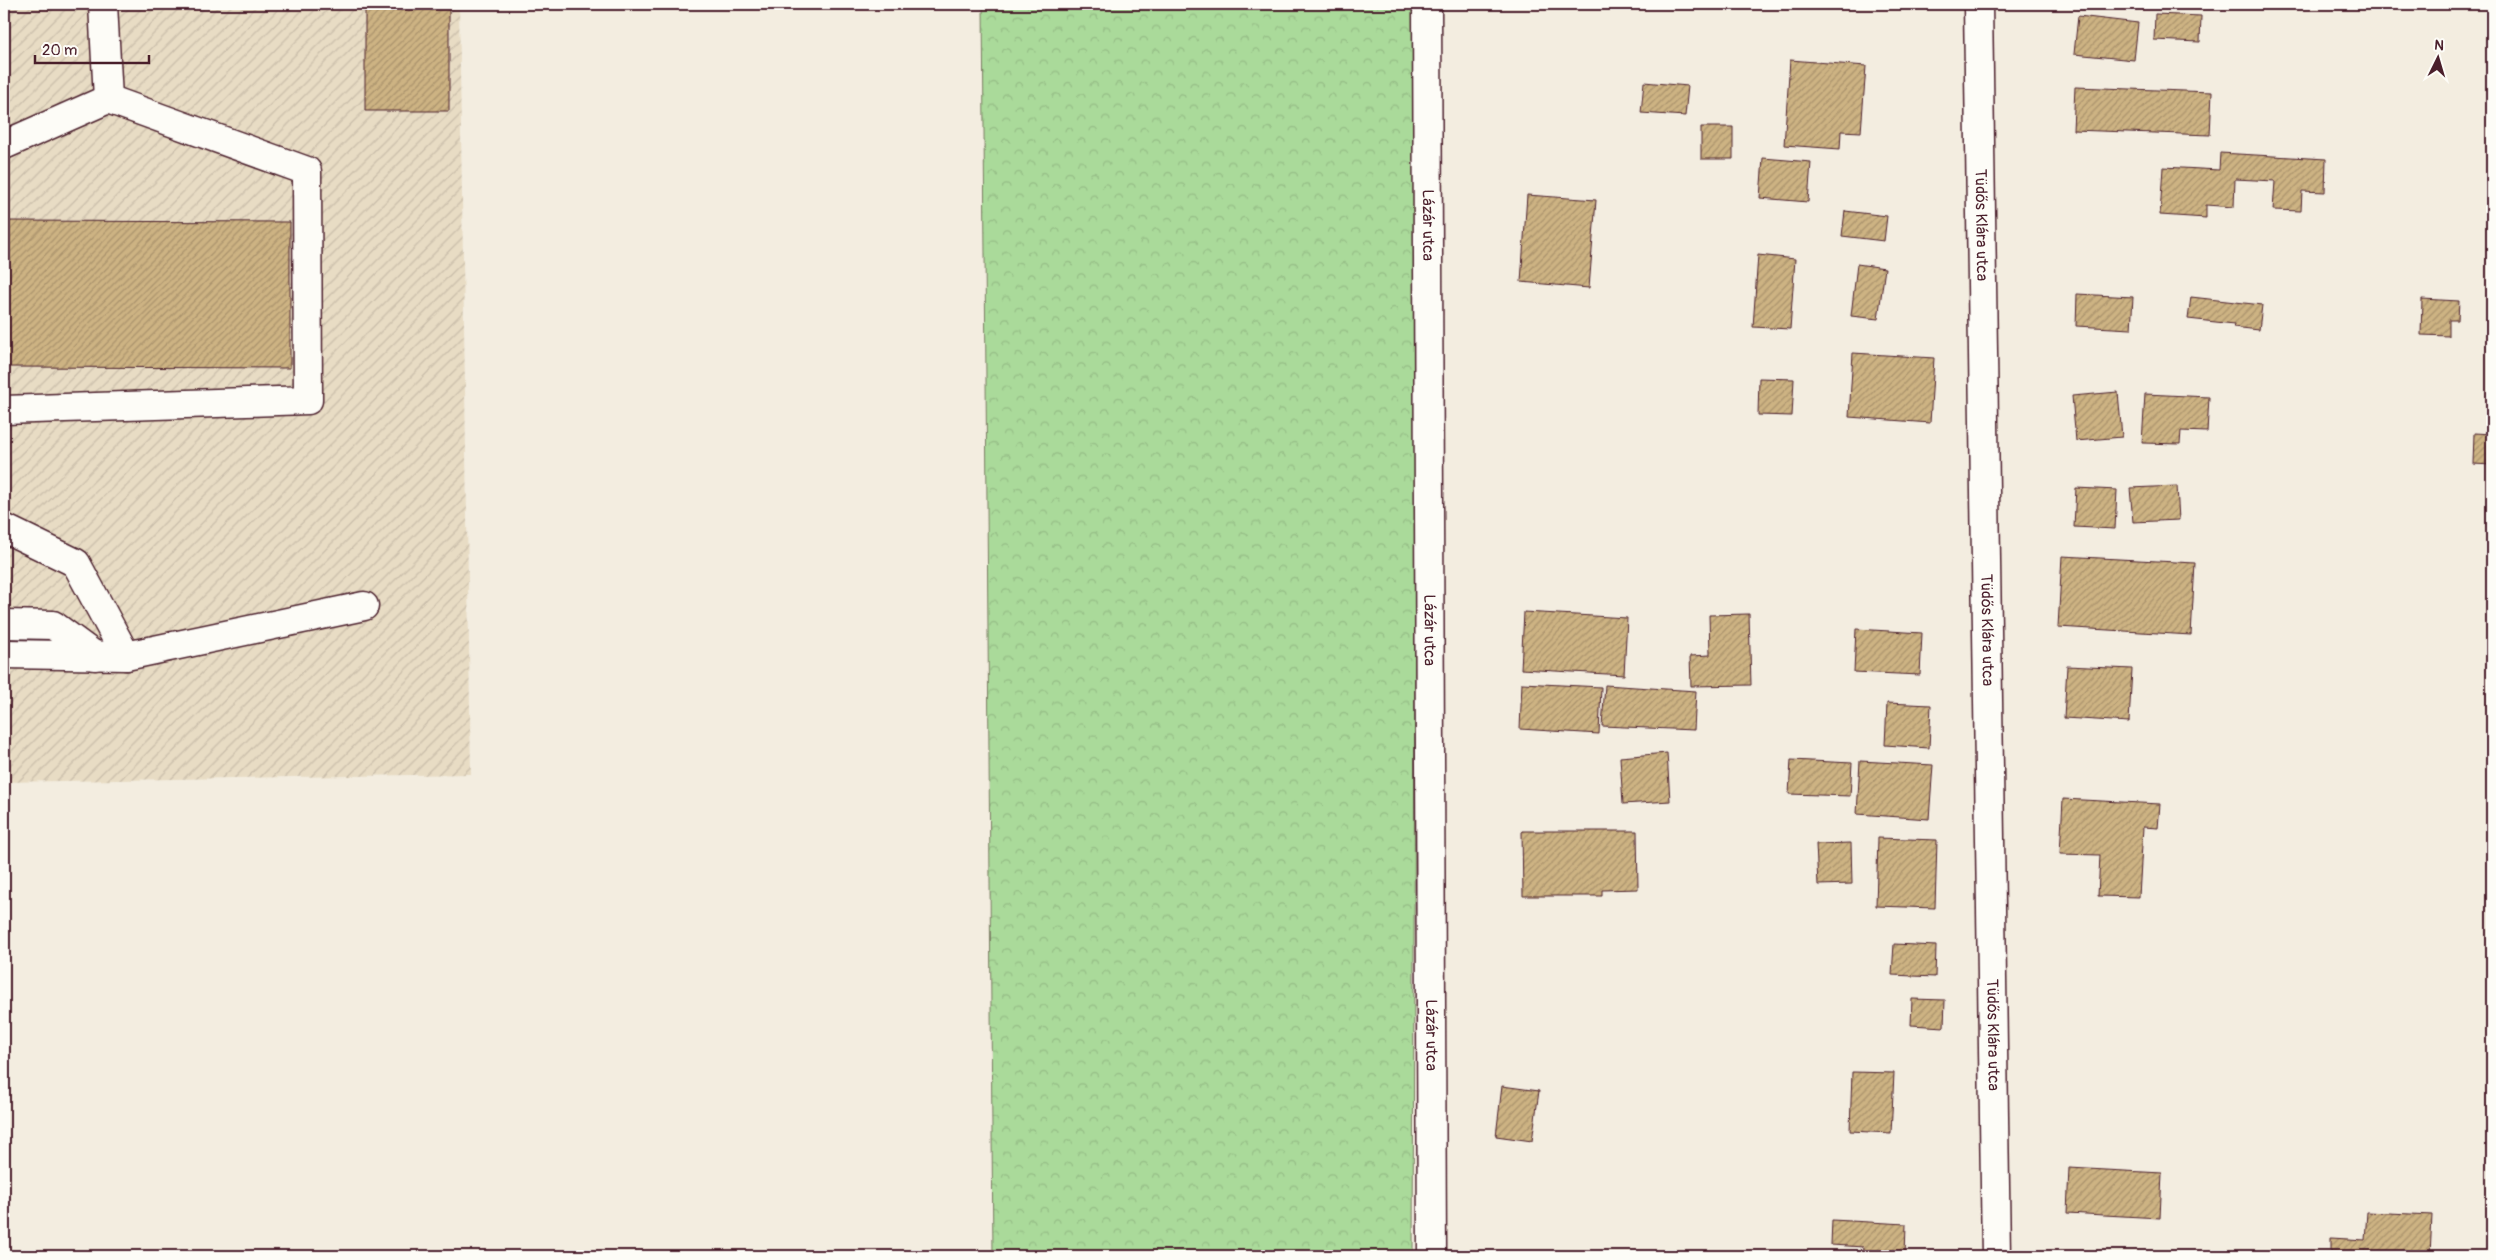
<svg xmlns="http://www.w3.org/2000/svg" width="2496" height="1260" font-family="Pangolin,sans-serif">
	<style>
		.industrial { fill: url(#industrial-furrows) }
		.forest { fill: url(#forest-crowns); stroke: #7a7c62 }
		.building { fill: url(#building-hatch); stroke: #4a1f2b }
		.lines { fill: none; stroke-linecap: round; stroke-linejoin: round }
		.minor-casing { stroke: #4a1f2b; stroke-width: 31 }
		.minor { stroke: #fdfcf7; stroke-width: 28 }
		.labels { text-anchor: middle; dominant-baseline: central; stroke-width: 4; stroke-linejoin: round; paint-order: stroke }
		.street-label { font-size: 16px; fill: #4a1f2b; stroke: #fdfcf7 }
	</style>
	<defs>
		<pattern id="industrial-furrows" width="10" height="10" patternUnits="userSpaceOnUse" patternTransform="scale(1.25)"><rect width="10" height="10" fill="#e8dcc4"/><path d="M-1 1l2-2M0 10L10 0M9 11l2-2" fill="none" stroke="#c8bca9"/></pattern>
		<pattern id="forest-crowns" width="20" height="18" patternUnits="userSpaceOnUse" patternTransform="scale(1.25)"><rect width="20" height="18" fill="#aada9a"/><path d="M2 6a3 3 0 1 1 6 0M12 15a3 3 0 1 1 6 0" fill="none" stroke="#94bb85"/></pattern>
		<pattern id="building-hatch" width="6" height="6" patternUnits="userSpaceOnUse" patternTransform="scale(1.25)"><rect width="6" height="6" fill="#cdb383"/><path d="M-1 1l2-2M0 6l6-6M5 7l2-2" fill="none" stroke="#a8916b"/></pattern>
	</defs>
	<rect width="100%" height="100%" fill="#f3ede0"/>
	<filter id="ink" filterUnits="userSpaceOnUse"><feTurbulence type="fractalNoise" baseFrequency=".02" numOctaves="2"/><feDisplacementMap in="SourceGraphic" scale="10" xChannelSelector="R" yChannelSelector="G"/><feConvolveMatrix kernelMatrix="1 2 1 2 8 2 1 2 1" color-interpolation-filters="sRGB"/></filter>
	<g filter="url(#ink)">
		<path class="industrial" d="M 4,4 L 459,4 L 471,774 L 4,782 Z"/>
		<path class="forest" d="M 983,4 L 1417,4 L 1413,1256 L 993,1256 Z"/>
		<path class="building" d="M 365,8 L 449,8 L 449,111 L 365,111 Z
			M 2155,14 L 2201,16 L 2200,42 L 2154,40 Z
			M 2078,16 L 2138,23 L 2134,60 L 2074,54 Z
			M 1790,60 L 1866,66 L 1861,132 L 1841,131 L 1840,149 L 1784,145 Z
			M 1644,82 L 1688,86 L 1685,116 L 1641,113 Z
			M 2075,87 L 2212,92 L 2210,135 L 2073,130 Z
			M 1701,127 L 1733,127 L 1733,159 L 1701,159 Z
			M 2220,153 L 2326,159 L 2325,192 L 2302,191 L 2301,211 L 2273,210 L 2275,181 L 2235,179 L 2234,207 L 2206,205 L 2206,218 L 2160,215 L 2163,167 L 2219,170 Z
			M 1763,158 L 1811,162 L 1808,202 L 1760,198 Z
			M 1527,195 L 1596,200 L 1589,288 L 1521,282 Z
			M 1845,211 L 1887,216 L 1884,241 L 1842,236 Z
			M 4,221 L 290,222 L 290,368 L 4,367 Z
			M 1758,255 L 1795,259 L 1790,329 L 1753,327 Z
			M 1857,264 L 1885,268 L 1878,319 L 1851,316 Z
			M 2077,294 L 2133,297 L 2131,329 L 2076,326 Z
			M 2191,297 L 2262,305 L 2259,330 L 2233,327 L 2234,324 L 2188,319 Z
			M 2422,299 L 2459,301 L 2458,320 L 2449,320 L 2449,336 L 2421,335 Z
			M 1853,353 L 1934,358 L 1930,423 L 1849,417 Z
			M 1759,378 L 1794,379 L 1792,416 L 1758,415 Z
			M 2118,392 L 2122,437 L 2076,441 L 2072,396 Z
			M 2145,394 L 2209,397 L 2207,432 L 2181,431 L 2180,444 L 2142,443 Z
			M 2474,433 L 2492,434 L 2492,465 L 2473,464 Z
			M 2177,486 L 2179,520 L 2133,522 L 2130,488 Z
			M 2076,488 L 2117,490 L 2115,529 L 2074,527 Z
			M 2062,556 L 2195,563 L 2191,635 L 2058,627 Z
			M 1524,612 L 1627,618 L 1624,675 L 1521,669 Z
			M 1749,614 L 1751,685 L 1691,686 L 1690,656 L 1710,655 L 1709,615 Z
			M 1856,629 L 1922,633 L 1920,675 L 1854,672 Z
			M 2067,666 L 2132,669 L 2129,722 L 2064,718 Z
			M 1522,683 L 1601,687 L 1599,734 L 1520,729 Z
			M 1605,685 L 1696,691 L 1694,730 L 1602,726 Z
			M 1887,703 L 1931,705 L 1929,748 L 1885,745 Z
			M 1667,753 L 1670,801 L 1623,804 L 1620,757 Z
			M 1791,760 L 1852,763 L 1850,796 L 1789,794 Z
			M 1860,761 L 1933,765 L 1929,819 L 1857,814 Z
			M 2063,799 L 2160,804 L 2158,828 L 2143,827 L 2139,897 L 2098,896 L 2100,855 L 2060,854 Z
			M 1522,831 L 1637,831 L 1638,889 L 1602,890 L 1602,896 L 1523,896 Z
			M 1878,838 L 1937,840 L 1935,908 L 1876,906 Z
			M 1851,843 L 1852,884 L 1818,885 L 1816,844 Z
			M 1894,944 L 1936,946 L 1935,977 L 1892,975 Z
			M 1912,999 L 1945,1000 L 1944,1027 L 1911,1025 Z
			M 1852,1072 L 1894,1073 L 1891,1133 L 1850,1131 Z
			M 1502,1086 L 1539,1091 L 1532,1141 L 1496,1136 Z
			M 2069,1168 L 2162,1173 L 2160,1218 L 2067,1213 Z
			M 2367,1212 L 2432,1215 L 2430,1256 L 2331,1256 L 2331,1238 L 2365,1240 Z
			M 1832,1220 L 1906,1224 L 1905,1256 L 1863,1256 L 1864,1247 L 1831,1245 Z"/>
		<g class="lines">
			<g class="minor-casing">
				<g id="minor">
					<path d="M 103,4 L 108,99"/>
					<path id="s1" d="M 1427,4 L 1432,1256"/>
					<path id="s2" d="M 1978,4 L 1996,1256"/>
					<path d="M 4,145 L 108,99 L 307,171 L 308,400 L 4,410"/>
					<path d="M 4,528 L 76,563 L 126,656"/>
					<path d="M 4,624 L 53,625 L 95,656"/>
					<path d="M 4,654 L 126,656 L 364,606"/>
				</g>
			</g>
			<use href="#minor" class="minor"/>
		</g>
	</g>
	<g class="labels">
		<g class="street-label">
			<text stroke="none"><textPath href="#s1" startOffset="221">Lázár utca</textPath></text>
			<text stroke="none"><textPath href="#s2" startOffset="221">Tüdős Klára utca</textPath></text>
			<text stroke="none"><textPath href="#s1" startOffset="626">Lázár utca</textPath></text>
			<text stroke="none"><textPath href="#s2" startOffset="626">Tüdős Klára utca</textPath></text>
			<text stroke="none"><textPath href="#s1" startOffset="1031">Lázár utca</textPath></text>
			<text stroke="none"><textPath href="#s2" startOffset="1031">Tüdős Klára utca</textPath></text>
		</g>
	</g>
	<rect width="2496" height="1260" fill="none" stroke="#fdfcf7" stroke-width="20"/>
	<rect x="10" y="10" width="2476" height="1240" fill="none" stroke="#4a1f2b" stroke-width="2" filter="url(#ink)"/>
	<g transform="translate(2438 58) rotate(5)" stroke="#fdfcf7" stroke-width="4" paint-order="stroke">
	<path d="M0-4L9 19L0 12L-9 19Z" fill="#4a1f2b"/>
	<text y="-8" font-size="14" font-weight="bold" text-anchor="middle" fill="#4a1f2b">N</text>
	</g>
	<path d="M35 55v8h114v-8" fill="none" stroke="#4a1f2b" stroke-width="2.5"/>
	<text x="42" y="55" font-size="15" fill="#4a1f2b" stroke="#fdfcf7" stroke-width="4" paint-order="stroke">20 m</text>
</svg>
